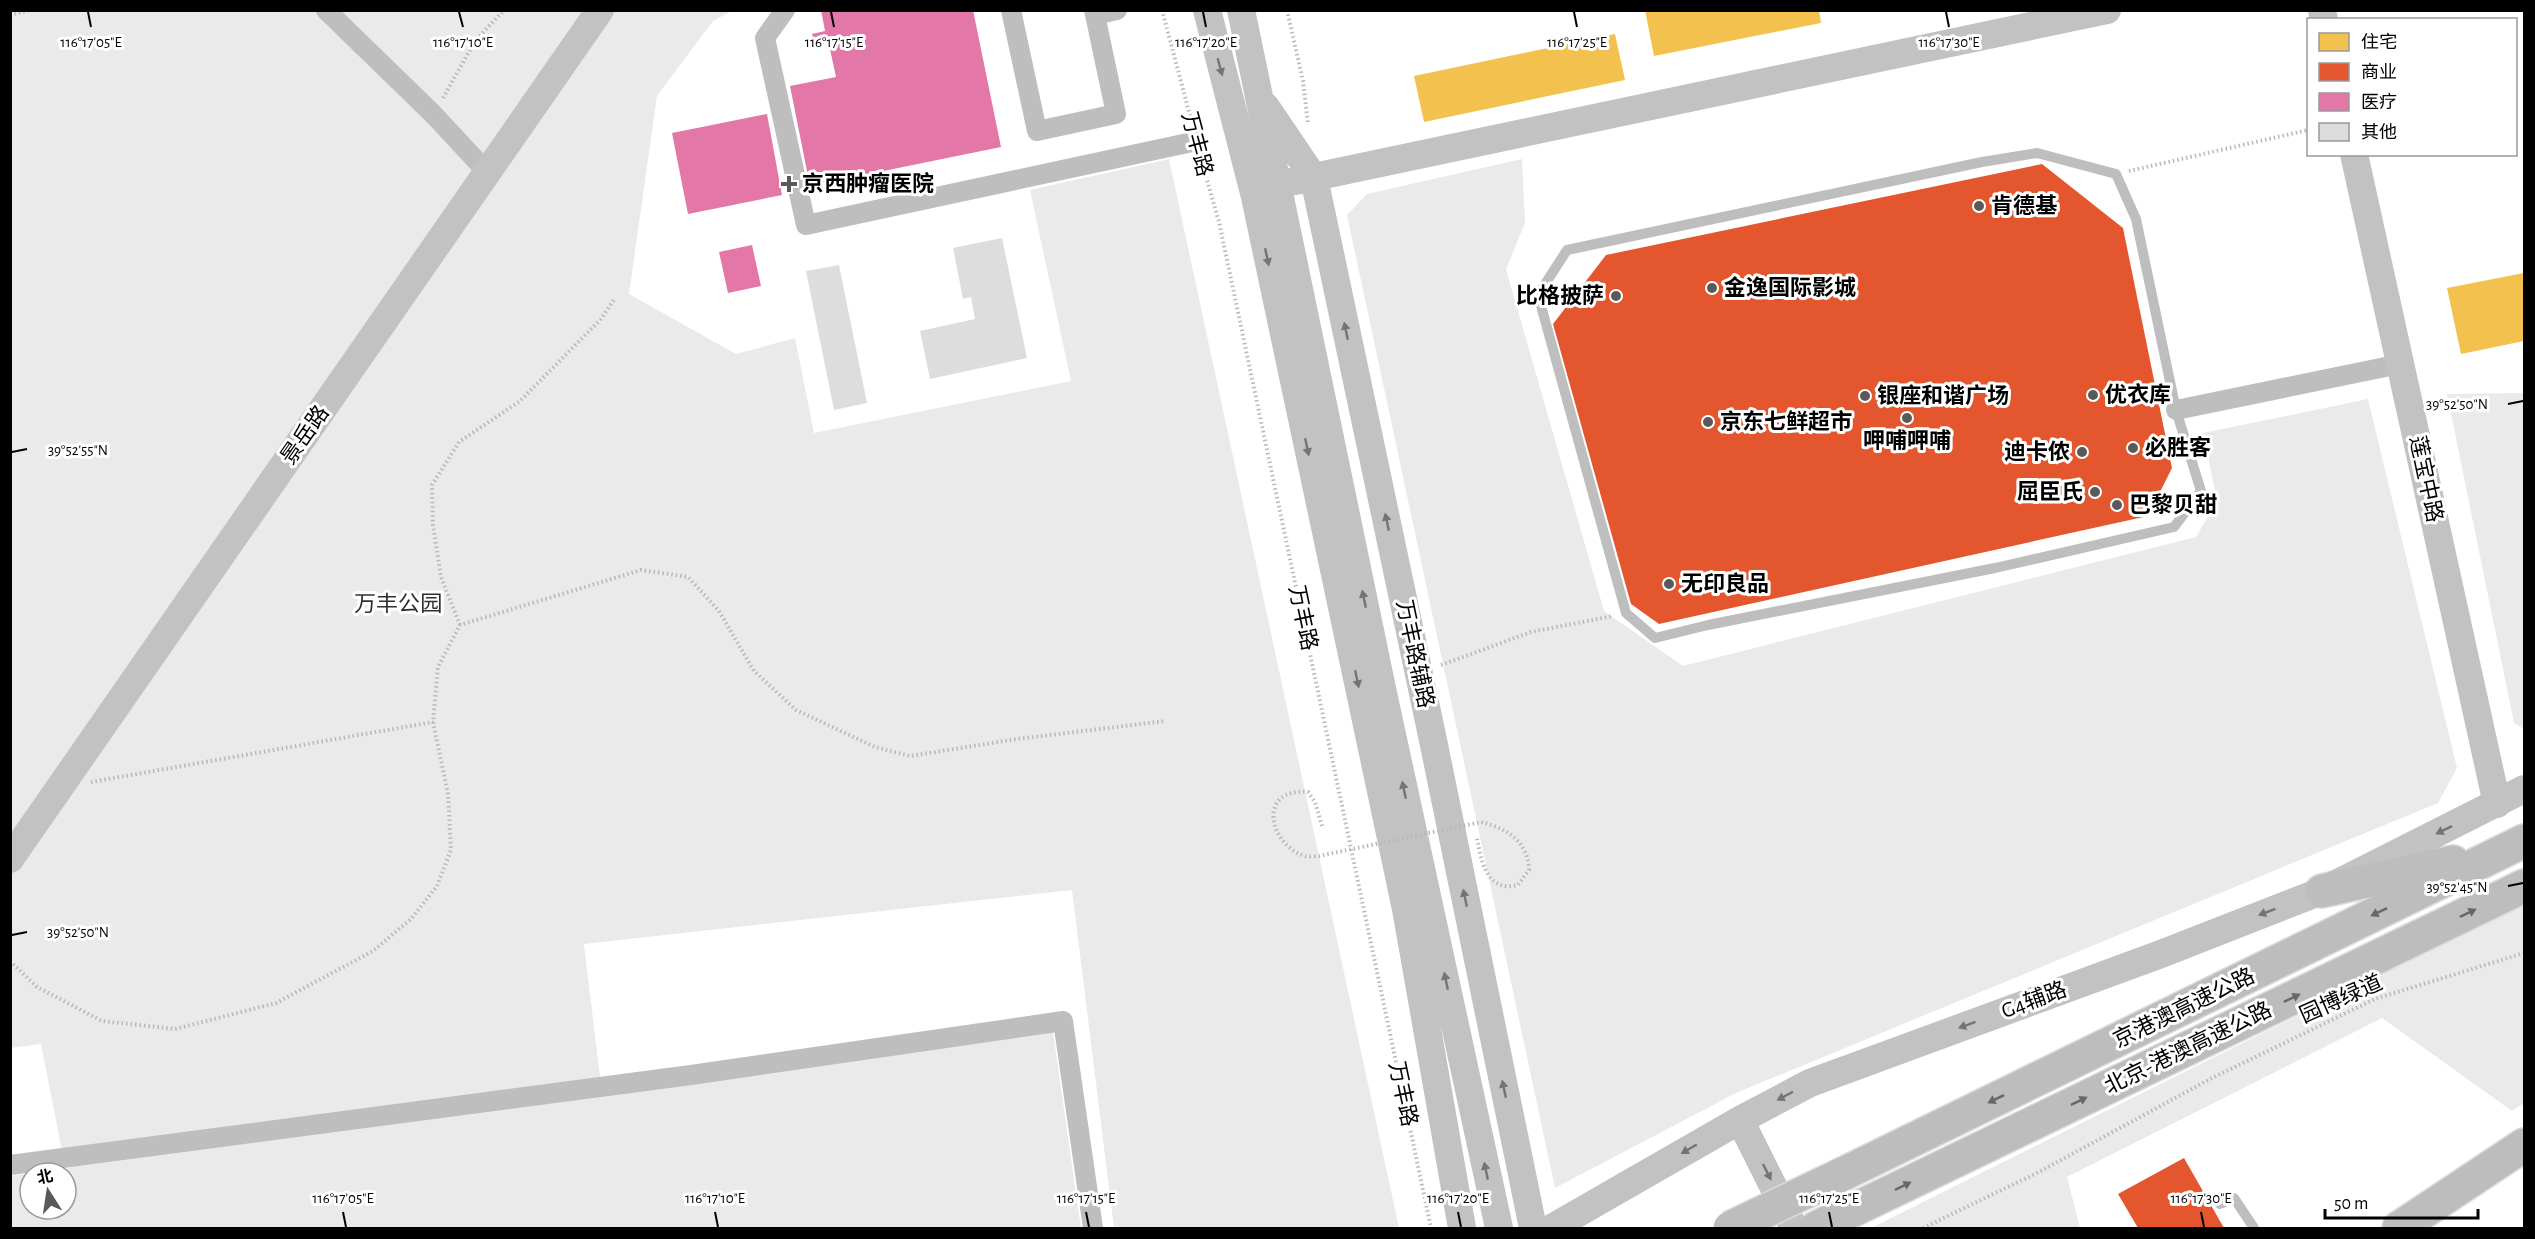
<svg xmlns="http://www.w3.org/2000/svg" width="2535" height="1239" font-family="'Alegreya Sans','Noto Sans SC',sans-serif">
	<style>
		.green { fill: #eaeaea }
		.homes { fill: #f2c14e }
		.shops { fill: #e4572e }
		.health { fill: #e377a8 }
		.building { fill: #ddd }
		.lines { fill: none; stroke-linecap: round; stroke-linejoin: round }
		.highway-casing { stroke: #dbdbdb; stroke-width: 36 }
		.path { stroke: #b8b8b8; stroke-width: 4; stroke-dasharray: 1.5 3; stroke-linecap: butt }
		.lane { stroke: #bebebe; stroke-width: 10 }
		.street { stroke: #bebebe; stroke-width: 20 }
		.secondary { stroke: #c2c2c2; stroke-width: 28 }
		.highway { stroke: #bdbdbd; stroke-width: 33 }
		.highway-bridge-casing { stroke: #dbdbdb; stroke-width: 36; stroke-linecap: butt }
		.path-bridge { stroke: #b8b8b8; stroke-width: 4; stroke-dasharray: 1.5 3; stroke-linecap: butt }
		.highway-bridge { stroke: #bdbdbd; stroke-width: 33 }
		.oneway { fill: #747474 }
		.oneway2 { fill: #686868 }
		.ticks { fill: none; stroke: #000; stroke-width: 2 }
		.poi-dot { fill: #595959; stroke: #fff; stroke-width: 2 }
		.labels { text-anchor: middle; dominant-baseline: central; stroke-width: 6; stroke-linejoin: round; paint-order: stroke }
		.street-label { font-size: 22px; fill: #000; stroke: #fff }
		.poi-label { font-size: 22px; font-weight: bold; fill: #000; stroke: #fff; text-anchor: start }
		.park-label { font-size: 22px; fill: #303030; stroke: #fff }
		.ticks-label { font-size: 15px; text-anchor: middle; fill: #000; stroke: #fff; stroke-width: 6; stroke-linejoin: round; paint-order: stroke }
	</style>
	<rect width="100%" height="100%" fill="#fff"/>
	<path class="green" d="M 10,11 L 732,11 L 713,21 L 657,96 L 629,294 L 736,354 L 795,338 L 814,433 L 1071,381 L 1030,190 L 1169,159 L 1399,1228 L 1114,1228 L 1072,890 L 584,944 L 600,1077 L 62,1151 L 41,1044 L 10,1048 Z
		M 1522,159 L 1525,223 L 1506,269 L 1604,611 L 1683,666 L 2196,537 L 2217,501 L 2203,433 L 2368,399 L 2457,768 L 2438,803 L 1736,1093 L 1555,1188 L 1347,215 L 1367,194 Z
		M 2524,393 L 2524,729 L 2514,723 L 2447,394 Z
		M 2524,903 L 2524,1103 L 2512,1111 L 2382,1018 L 2067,1177 L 2080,1228 L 1871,1228 Z
		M 1053,1032 L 1081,1228 L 11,1228 L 10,1176 L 30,1173 L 30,1209 L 66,1209 L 66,1173 L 31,1173 Z"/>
	<path class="homes" d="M 1645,10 L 1819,10 L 1821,23 L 1654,56 Z
		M 1615,34 L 1625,80 L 1424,122 L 1414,76 Z
		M 2524,273 L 2524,341 L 2461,354 L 2447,288 Z"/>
	<path class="shops" d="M 2042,164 L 2123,228 L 2172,468 L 2148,516 L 1659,624 L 1631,604 L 1553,324 L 1606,255 Z
		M 2184,1158 L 2224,1228 L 2138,1228 L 2118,1194 Z"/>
	<path class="health" d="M 821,10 L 973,10 L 1001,147 L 810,186 L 790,86 L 836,77 L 828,40 L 814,43 L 812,34 L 825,31 Z
		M 767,114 L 782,195 L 688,214 L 672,133 Z
		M 752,245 L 761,286 L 728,293 L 719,252 Z"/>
	<path class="building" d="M 1002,238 L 1027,358 L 930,379 L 920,331 L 975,319 L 971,297 L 963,299 L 953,248 Z
		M 839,265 L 867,403 L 834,410 L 806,271 Z"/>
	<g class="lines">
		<g class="highway-casing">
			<path id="highway" d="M 2322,891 L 2453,862
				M 1843,1174 L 2524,841
				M 1816,1228 L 2524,886
				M 2399,1228 L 2524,1145"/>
		</g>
		<path class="path" d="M 1162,10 L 1192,123
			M 1287,10 L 1303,81 L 1308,124
			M 10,15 L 30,10
			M 443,98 L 475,41 L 504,10
			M 1201,159 L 1219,222 L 1431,1228
			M 2129,171 L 2308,130
			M 460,625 L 441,577 L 433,525 L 432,485 L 459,442 L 520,401 L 601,319 L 615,298
			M 1441,665 L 1531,632 L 1613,616
			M 91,782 L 433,722
			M 10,961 L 37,987 L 102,1021 L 175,1029 L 276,1003 L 373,951 L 411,919 L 437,886 L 451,850 L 448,794 L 433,722 L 438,667 L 460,625 L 641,570 L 688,577 L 719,611 L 754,671 L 796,710 L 875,747 L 910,756 L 1017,739 L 1165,721
			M 1923,1228 L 2039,1172 L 2212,1078 L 2375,999 L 2524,953"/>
		<path class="lane" d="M 2037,153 L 2116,174 L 2136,219 L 2176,410 L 2201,491 L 2174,527 L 1995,568 L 1708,625 L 1655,638 L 1626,613 L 1538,295 L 1567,250 L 1982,162 Z
			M 2220,1204 L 2234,1198 L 2254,1228"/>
		<path class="street" d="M 326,10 L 433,114 L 487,172
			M 785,10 L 765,38 L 806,225 L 1197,141
			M 1011,10 L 1037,131 L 1116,114 L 1094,10
			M 1095,15 L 1117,10
			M 2176,410 L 2400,364
			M 10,1165 L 691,1075 L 1063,1021 L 1093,1228"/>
		<path class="secondary" d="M 1207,10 L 1255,197 L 1406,909 L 1462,1228
			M 1241,10 L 1383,693 L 1499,1228
			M 2322,10 L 2324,20
			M 1266,107 L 1314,178 L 1434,745 L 1533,1228
			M 2354,154 L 2497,804
			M 1295,181 L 2107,10
			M 10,859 L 600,10
			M 1740,1120 L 1794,1228
			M 1552,1228 L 1740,1120 L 1810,1083 L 2161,954 L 2322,891 L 2524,789"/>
		<use href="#highway" class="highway"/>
		<g class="highway-bridge-casing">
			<path id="highway-bridge" d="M 1730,1228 L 1843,1174"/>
		</g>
		<path class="path-bridge" d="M 1322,826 L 1315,802 L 1308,792 C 1256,788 1269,845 1305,856 C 1309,857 1315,856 1319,856 L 1481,822 C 1506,828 1528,841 1529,870 L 1518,885 C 1487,893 1481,861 1477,838"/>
		<use href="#highway-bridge" class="highway-bridge"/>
	</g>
	<defs><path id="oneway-solid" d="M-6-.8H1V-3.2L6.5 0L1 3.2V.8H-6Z" transform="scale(1.5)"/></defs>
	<g class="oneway">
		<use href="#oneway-solid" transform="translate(1220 67) rotate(75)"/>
		<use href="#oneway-solid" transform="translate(1267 257) rotate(78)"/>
		<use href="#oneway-solid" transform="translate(1346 331) rotate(-102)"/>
		<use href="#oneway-solid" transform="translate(1307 447) rotate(78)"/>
		<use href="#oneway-solid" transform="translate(1387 522) rotate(-102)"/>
		<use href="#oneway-solid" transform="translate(1364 599) rotate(-102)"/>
		<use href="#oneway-solid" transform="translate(1357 679) rotate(78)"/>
		<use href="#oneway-solid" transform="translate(1404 790) rotate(-102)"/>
		<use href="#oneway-solid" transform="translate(2444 830) rotate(154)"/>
		<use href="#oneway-solid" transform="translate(1465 898) rotate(-102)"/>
		<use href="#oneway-solid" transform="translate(2267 912) rotate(159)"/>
		<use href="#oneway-solid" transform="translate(1446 981) rotate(-102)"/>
		<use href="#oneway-solid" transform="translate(1967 1025) rotate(160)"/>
		<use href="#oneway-solid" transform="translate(1504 1089) rotate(-102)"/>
		<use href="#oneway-solid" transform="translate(1785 1096) rotate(152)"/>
		<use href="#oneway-solid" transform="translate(1689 1149) rotate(150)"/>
		<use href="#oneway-solid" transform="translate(1486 1171) rotate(-102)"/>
		<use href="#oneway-solid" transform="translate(1767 1172) rotate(63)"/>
	</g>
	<g class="oneway2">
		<use href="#oneway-solid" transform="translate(2379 912) rotate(154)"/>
		<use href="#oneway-solid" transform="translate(2468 913) rotate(-26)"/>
		<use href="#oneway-solid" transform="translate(2292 998) rotate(-26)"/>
		<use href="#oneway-solid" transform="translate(1996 1099) rotate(154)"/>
		<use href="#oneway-solid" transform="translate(2079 1101) rotate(-26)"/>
		<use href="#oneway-solid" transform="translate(1903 1186) rotate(-26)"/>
	</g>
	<path class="ticks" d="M 88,12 L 91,27M 459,12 L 463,27M 831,12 L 834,27M 1203,12 L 1206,27M 1574,12 L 1577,27M 1946,12 L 1949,27M 2508,404 L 2523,401M 12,452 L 27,449M 2508,886 L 2523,883M 12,935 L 27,932M 343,1212 L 346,1227M 715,1212 L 718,1227M 1086,1212 L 1089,1227M 1458,1212 L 1461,1227M 1829,1212 L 1832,1227M 2201,1212 L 2204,1227"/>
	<g class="poi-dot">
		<path d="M786 175h6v6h6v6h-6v6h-6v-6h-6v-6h6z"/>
		<circle cx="1979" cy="206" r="6"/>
		<circle cx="1712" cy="288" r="6"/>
		<circle cx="1616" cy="296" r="6"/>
		<circle cx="2093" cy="395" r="6"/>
		<circle cx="1865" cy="396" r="6"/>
		<circle cx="1907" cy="418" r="6"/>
		<circle cx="1708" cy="422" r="6"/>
		<circle cx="2133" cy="448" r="6"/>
		<circle cx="2082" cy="452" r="6"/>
		<circle cx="2095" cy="492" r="6"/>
		<circle cx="2117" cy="505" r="6"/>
		<circle cx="1669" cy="584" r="6"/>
	</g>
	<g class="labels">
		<g class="street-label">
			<text transform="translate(1197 144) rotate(75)">万丰路</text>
			<text transform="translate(305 435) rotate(-55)">景岳路</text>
			<text transform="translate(2426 479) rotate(78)">莲宝中路</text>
			<text transform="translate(1303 618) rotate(78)">万丰路</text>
			<text transform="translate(1415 654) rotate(78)">万丰路辅路</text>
			<text transform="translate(2341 999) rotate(-24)">园博绿道</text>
			<text transform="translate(2034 1000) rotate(-20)">G4辅路</text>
			<text transform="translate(2184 1008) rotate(-26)">京港澳高速公路</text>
			<text transform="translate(2188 1048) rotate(-26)">北京-港澳高速公路</text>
			<text transform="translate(1403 1094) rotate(78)">万丰路</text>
		</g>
		<g class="poi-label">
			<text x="802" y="184">京西肿瘤医院</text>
			<text x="1991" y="206">肯德基</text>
			<text x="1724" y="288">金逸国际影城</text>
			<text x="1604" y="296" text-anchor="end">比格披萨</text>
			<text x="2105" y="395">优衣库</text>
			<text x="1877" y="396">银座和谐广场</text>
			<text x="1720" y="422">京东七鲜超市</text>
			<text x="1907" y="441" text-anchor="middle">呷哺呷哺</text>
			<text x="2145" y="448">必胜客</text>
			<text x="2070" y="452" text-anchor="end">迪卡侬</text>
			<text x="2083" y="492" text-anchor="end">屈臣氏</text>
			<text x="2129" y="505">巴黎贝甜</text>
			<text x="1681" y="584">无印良品</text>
		</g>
		<g class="park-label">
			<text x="398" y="604">万丰公园</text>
		</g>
	</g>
	<g class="ticks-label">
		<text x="91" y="47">116°17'05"E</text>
		<text x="463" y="47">116°17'10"E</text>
		<text x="834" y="47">116°17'15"E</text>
		<text x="1206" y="47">116°17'20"E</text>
		<text x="1577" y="47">116°17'25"E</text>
		<text x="1949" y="47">116°17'30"E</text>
		<text x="2457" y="409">39°52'50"N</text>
		<text x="78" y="455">39°52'55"N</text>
		<text x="2457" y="892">39°52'45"N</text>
		<text x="78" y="937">39°52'50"N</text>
		<text x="343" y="1203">116°17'05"E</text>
		<text x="715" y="1203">116°17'10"E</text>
		<text x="1086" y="1203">116°17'15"E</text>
		<text x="1458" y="1203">116°17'20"E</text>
		<text x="1829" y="1203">116°17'25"E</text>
		<text x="2201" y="1203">116°17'30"E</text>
	</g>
	<rect width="2535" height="1239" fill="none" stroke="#000000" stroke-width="24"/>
	<rect x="2307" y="18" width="210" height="138" fill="#ffffff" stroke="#999999" stroke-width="1.5"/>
	<rect x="2319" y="33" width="30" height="18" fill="#f2c14e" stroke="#999999" stroke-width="1.5"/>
	<text x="2361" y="48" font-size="18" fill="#000000">住宅</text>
	<rect x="2319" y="63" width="30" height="18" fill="#e4572e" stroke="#999999" stroke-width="1.5"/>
	<text x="2361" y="78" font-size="18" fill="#000000">商业</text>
	<rect x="2319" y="93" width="30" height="18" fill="#e377a8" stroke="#999999" stroke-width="1.5"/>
	<text x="2361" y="108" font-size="18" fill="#000000">医疗</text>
	<rect x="2319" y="123" width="30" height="18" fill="#dddddd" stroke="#999999" stroke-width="1.5"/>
	<text x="2361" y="138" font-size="18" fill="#000000">其他</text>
	<g transform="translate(48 1191) rotate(348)"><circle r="28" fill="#ffffff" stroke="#999999" stroke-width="1.5"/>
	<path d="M0-4.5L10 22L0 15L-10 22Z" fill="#595959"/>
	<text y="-9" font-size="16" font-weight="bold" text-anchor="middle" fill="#000000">北</text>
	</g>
	<path d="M2325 1209v9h153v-9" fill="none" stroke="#000000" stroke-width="3"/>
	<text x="2334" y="1209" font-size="18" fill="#000000" stroke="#ffffff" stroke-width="4.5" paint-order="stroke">50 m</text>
</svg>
